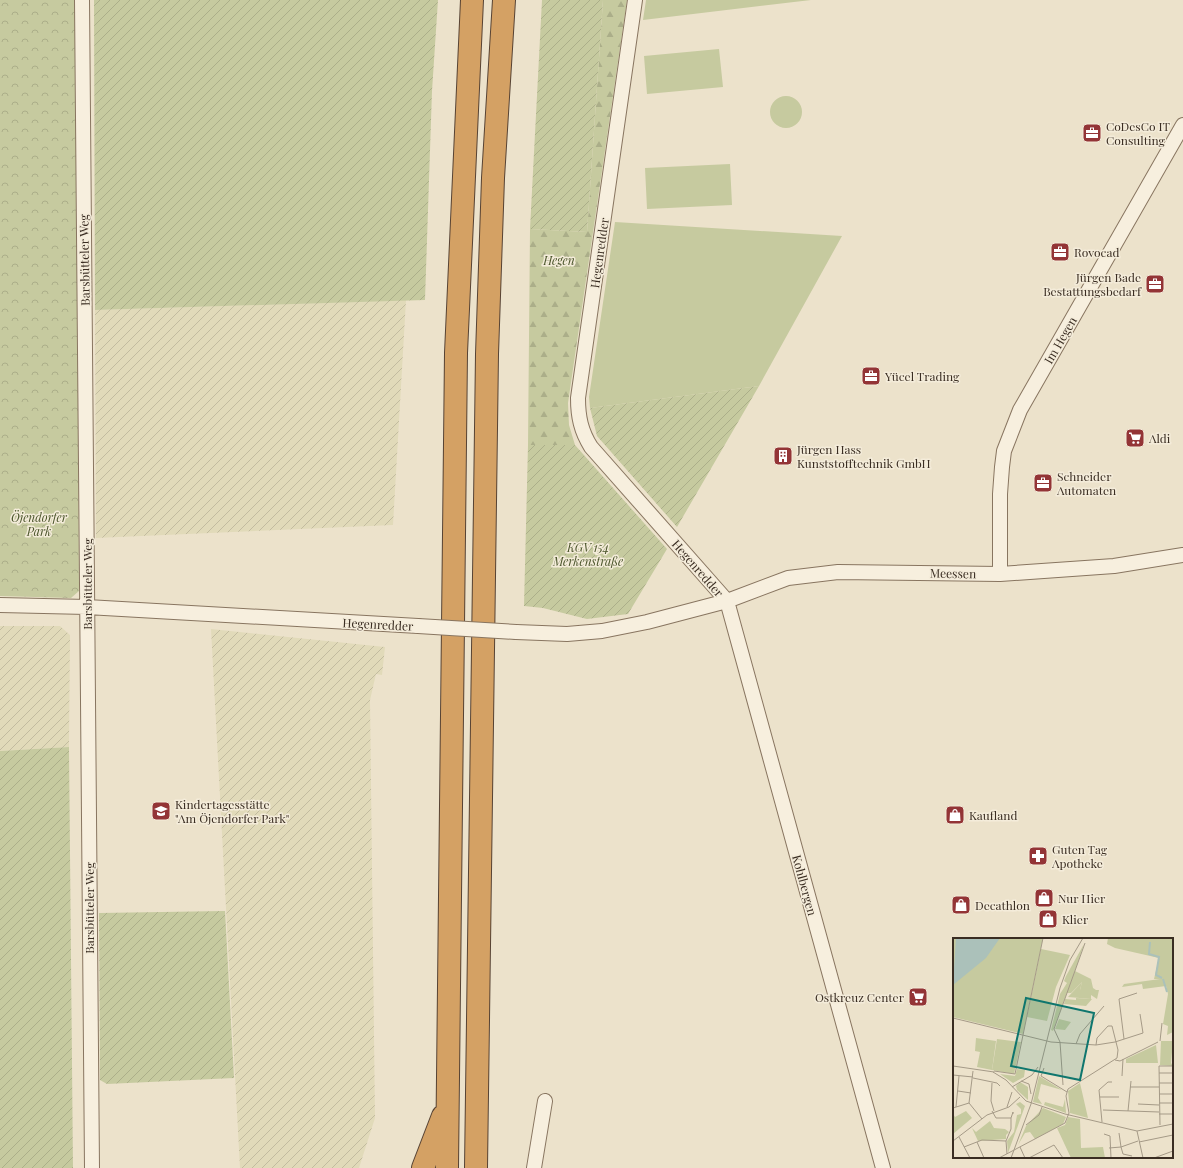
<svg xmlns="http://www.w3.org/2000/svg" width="1183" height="1168" font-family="'Playfair Display',serif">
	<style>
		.farmland { fill: url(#farmland-furrows) }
		.grass { fill: #c6ca9f }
		.forest { fill: url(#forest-firs) }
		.park { fill: url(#park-crowns) }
		.garden { fill: url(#garden-furrows) }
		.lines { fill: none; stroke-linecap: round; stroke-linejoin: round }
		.street-casing { stroke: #887560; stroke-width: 16 }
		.highway-casing { stroke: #574334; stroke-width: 24 }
		.street { stroke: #f7efde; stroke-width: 14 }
		.highway { stroke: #d4a164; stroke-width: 22 }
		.street-bridge-casing { stroke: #887560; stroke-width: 16; stroke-linecap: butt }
		.street-bridge { stroke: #f7efde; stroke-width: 14 }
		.labels { text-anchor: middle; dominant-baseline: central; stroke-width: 3; stroke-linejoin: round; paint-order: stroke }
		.poi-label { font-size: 12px; fill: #3a2d22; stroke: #f4ecda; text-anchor: start }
		.street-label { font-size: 12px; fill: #3a2d22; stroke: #f4ecda }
		.park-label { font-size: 12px; font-style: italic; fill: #4b552b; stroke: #f4ecda }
		.inset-river { fill: none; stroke: #abc1ba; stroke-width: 2 }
		.inset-road { fill: none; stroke: #a59a87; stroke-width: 1 }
		.view { fill: #0f766e; fill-opacity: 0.15; stroke: #0f766e; stroke-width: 2 }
		.inset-edge { fill: none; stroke: #3a2d22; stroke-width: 2 }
	</style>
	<defs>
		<pattern id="farmland-furrows" width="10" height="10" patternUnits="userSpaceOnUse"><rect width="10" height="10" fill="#e1dab9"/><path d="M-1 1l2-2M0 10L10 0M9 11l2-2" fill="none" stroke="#c2bb9f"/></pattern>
		<pattern id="forest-firs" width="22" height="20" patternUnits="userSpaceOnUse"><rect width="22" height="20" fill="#c6ca9f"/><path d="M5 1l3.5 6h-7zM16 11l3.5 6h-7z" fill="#abae89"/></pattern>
		<pattern id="park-crowns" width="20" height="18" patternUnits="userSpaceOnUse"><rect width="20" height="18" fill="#c6ca9f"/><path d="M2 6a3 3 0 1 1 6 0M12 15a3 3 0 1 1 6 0" fill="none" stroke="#abae89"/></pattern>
		<pattern id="garden-furrows" width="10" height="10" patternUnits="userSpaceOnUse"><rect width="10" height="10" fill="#c6ca9f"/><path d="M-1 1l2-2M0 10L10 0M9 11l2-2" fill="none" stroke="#abae89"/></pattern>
	</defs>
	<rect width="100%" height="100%" fill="#ece2cb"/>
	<path class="farmland" d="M 406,300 L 393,525 L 96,538 L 95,310 Z
		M 0,626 L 60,626 L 70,635 L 69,747 L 0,751 Z
		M 211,629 L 385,647 L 382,675 L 376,674 L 370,700 L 375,1118 L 359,1168 L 240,1168 Z"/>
	<path class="grass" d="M 646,0 L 811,0 L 643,20 Z
		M 719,49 L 723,87 L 647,94 L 644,56 Z
		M770 112a16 16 0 1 1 32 0a16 16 0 1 1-32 0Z
		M 730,164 L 732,205 L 647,209 L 645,168 Z
		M 615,222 L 842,236 L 759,386 L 590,408 L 589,397 Z"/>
	<path class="forest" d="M 603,0 L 627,0 L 568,403 L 569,425 L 575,445 L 528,445 L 530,229 L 587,232 Z"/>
	<path class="park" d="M 0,0 L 77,0 L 79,591 L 71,598 L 0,596 Z"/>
	<path class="garden" d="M 94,0 L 438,0 L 432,91 L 425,300 L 95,310 Z
		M 542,0 L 603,0 L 587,232 L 530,229 Z
		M 759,386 L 677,527 L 597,436 L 590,408 Z
		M 528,445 L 575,445 L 667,549 L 628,614 L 587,619 L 543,608 L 524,606 Z
		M 69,747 L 73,1168 L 0,1168 L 0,751 Z
		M 225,911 L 234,1078 L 107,1084 L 100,1080 L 99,913 Z"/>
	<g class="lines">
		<g class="street-casing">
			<path id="street" d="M 82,0 L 92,1168
				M 635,0 L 578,398 C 578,417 581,431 591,447 L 727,601 L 883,1168
				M 1000,574 L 1000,494 L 1002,467 L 1004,451 L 1020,410 L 1183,125
				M 0,605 L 87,607 L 418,626
				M 516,632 L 567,634 L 602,631 L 647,622 L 727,601 L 788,578 L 838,572 L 1000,574 L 1114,566 L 1183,555
				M 534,1168 L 545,1101"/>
		</g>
		<g class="highway-casing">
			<path id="highway" d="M 423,1168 L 443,1116
				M 447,1168 L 456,353 L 472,0
				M 476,1168 L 487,354 L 493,178 L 504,0"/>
		</g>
		<use href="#street" class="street"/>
		<use href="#highway" class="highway"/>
		<g class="street-bridge-casing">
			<path id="street-bridge" d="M 418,626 L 516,632"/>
		</g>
		<use href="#street-bridge" class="street-bridge"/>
	</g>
	<defs>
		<g id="office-square" transform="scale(1)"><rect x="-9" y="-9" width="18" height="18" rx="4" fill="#933436" stroke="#f4ecda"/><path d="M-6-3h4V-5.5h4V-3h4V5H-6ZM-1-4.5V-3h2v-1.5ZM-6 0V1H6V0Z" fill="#fff"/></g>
		<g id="supermarket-square" transform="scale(1)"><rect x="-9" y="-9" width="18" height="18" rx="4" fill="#933436" stroke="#f4ecda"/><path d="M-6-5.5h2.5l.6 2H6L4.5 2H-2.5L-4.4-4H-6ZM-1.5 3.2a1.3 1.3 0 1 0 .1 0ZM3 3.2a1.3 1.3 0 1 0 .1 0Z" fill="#fff"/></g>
		<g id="building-square" transform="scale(1)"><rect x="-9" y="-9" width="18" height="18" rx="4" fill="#933436" stroke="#f4ecda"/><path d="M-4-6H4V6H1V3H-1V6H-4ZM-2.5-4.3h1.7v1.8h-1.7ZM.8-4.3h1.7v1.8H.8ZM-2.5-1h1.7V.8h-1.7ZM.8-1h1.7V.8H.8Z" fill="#fff"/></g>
		<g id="school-square" transform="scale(1)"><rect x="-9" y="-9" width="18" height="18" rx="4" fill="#933436" stroke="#f4ecda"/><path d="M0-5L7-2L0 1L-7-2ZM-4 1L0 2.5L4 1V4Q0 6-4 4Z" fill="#fff"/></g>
		<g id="shop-square" transform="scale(1)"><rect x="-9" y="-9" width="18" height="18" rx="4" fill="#933436" stroke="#f4ecda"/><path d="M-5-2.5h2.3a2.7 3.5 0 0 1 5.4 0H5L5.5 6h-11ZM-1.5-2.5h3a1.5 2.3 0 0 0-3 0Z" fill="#fff"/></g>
		<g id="pharmacy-square" transform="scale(1)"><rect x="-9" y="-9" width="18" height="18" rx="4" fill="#933436" stroke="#f4ecda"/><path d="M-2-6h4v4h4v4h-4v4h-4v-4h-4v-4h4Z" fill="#fff"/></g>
	</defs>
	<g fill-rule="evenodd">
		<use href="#office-square" x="1092" y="133"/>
		<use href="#office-square" x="1060" y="252"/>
		<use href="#office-square" x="1155" y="284"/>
		<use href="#office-square" x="871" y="376"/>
		<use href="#supermarket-square" x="1135" y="438"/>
		<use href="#building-square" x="783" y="456"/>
		<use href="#office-square" x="1043" y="483"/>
		<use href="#school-square" x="161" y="811"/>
		<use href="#shop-square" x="955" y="815"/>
		<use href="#pharmacy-square" x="1038" y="856"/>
		<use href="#shop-square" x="1044" y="898"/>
		<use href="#shop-square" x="961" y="905"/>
		<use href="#shop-square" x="1048" y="919"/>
		<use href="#supermarket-square" x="918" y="997"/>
	</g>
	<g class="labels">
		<g class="poi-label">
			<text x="1106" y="126">CoDesCo IT<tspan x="1106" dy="14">Consulting</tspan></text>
			<text x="1074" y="252">Rovocad</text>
			<text x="1141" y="277" text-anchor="end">Jürgen Bade<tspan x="1141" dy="14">Bestattungsbedarf</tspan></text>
			<text x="885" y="376">Yücel Trading</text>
			<text x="1149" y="438">Aldi</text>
			<text x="797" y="449">Jürgen Hass<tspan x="797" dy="14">Kunststofftechnik GmbH</tspan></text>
			<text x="1057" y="476">Schneider<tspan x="1057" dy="14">Automaten</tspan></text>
			<text x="175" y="804">Kindertagesstätte<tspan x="175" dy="14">"Am Öjendorfer Park"</tspan></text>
			<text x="969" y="815">Kaufland</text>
			<text x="1052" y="849">Guten Tag<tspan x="1052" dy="14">Apotheke</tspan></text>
			<text x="1058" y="898">Nur Hier</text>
			<text x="975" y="905">Decathlon</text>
			<text x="1062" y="919">Klier</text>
			<text x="904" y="997" text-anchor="end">Ostkreuz Center</text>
		</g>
		<g class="street-label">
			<text transform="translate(599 253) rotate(-82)">Hegenredder</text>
			<text transform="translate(84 260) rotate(-91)">Barsbütteler Weg</text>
			<text transform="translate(1060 340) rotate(-60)">Im Hegen</text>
			<text transform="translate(698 568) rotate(49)">Hegenredder</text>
			<text transform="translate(953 573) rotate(1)">Meessen</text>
			<text transform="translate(87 584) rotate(-90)">Barsbütteler Weg</text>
			<text transform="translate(378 624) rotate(3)">Hegenredder</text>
			<text transform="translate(805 885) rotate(75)">Kohlbergen</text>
			<text transform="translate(89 908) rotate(-90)">Barsbütteler Weg</text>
		</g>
		<g class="park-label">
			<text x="559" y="260">Hegen</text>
			<text x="39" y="517">Öjendorfer<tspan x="39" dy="14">Park</tspan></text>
			<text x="588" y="547">KGV 154<tspan x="588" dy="14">Merkenstraße</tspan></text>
		</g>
	</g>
	<g transform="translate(953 938)">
		<rect width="220" height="220" fill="#ece2cb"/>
		<path d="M 155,0 L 220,0 L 220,94 L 214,97 L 215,88 L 210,86 L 215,56 L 213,48 L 190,51 L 189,46 L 169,49 L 171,46 L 207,41 L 201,41 L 206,20 L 162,10 L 154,6 ZM 129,44 L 127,52 L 146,52 L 144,61 L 138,57 L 138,61 L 115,59 ZM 106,81 L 118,84 L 112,92 L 102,91 ZM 23,100 L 43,103 L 39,132 L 24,129 L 27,114 L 22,113 ZM 208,103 L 220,103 L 218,125 L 220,128 L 207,127 ZM 203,107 L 205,125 L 173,125 L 173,121 ZM 64,131 L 72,132 L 71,139 L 60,145 L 47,136 L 62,138 ZM 86,138 L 109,152 L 88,146 L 85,160 L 89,166 L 80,164 ZM 67,144 L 75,149 L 75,162 L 64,152 L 63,148 ZM 127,145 L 135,180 L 117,175 L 115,153 ZM 112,161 L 113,175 L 91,167 L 92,164 L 110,169 ZM 90,170 L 113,179 L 110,186 L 82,201 L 77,194 L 72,195 L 65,207 L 73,188 ZM 13,173 L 19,180 L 0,196 L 0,176 L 2,179 ZM 115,179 L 127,181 L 128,210 L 150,209 L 152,220 L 118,220 L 104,190 L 112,187 Z" fill="#c6ca9f"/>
		<path d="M 131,6 L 122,33 L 138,41 L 140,50 L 143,52 L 127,52 L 129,44 L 118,55 L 114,55 L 100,93 L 98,92 L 107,56 L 114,45 L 111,43 L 113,38 Z" fill="#c6ca9f"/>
		<path d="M 0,0 L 90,0 L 70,96 L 0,79 ZM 67,164 L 72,168 L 55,215 L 54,203 L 61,194 L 64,177 L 68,176 L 68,171 L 63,166 ZM 37,183 L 41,190 L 52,191 L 56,194 L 53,197 L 53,201 L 25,203 L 19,190 L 23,194 Z" fill="#c6ca9f"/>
		<path d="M 88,11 L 117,17 L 103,49 L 94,83 L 74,79 ZM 123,60 L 139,61 L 133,68 L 111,66 L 112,61 L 123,62 ZM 44,101 L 68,104 L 61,136 L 39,132 Z" fill="#c6ca9f"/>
		<path d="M 3,0 L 47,0 L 33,20 L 0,47 Z" fill="#abc1ba"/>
		<path class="inset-river" d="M 197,4 L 196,16 L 206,19 L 203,37 L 209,40M 210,41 L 214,54"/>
		<path class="inset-road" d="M 0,80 L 98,104 L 143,107 L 162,104 L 190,95 L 187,76M 171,101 L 166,61 L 184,55M 207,103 L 209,85M 123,106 L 127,96 L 151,68M 162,122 L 167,123 L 205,104M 0,128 L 41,134M 91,130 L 88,138 L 114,154M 20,133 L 16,165 L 29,181M 41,133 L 62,136 L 90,0M 40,134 L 53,142 L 73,163 L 112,176 L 184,193 L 220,186M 206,135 L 220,135M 0,137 L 20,139M 169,138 L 170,121M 20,140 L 44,145 L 47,148M 68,143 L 76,146 L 78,156M 39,145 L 38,163 L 41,173M 206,145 L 220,145M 110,147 L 107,104 L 101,91 L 132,5M 59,149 L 79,137 L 85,129M 177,149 L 206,149M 5,153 L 18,155M 206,156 L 220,156M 147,159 L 166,159M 206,165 L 220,165M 185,166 L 206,167M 3,169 L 6,138M 54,169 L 59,154M 0,170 L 16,165M 150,172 L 206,174M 39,173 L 43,180 L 58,180M 175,173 L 178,143M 206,176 L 220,176M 149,184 L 146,152 L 155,144 L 159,144M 73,187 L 86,177 L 89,169M 207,187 L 206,128 L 220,128M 184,193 L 190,220M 166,195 L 168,209M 151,196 L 157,198 L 158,220M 6,199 L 17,220M 0,203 L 34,177 L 56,169 L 67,159M 24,204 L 31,220M 186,204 L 220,197M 11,209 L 29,202 L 53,203M 67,209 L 72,220M 168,209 L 170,216 L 179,218M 156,210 L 168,209 L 185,203M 54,216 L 53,203 L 58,191 L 58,180 L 60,174 L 60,176M 46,220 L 112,185 L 116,175 L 113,158 L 115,151 L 164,120 L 165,112 L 159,88 L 155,88 L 144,100 L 143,107M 58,220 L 78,166 L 107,50 L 117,22 L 130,0M 76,220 L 101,207 L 110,220M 201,220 L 220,213"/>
		<path class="view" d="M 73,60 L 141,75 L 127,142 L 58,128 Z"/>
		<rect width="220" height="220" class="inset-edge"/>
	</g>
</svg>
